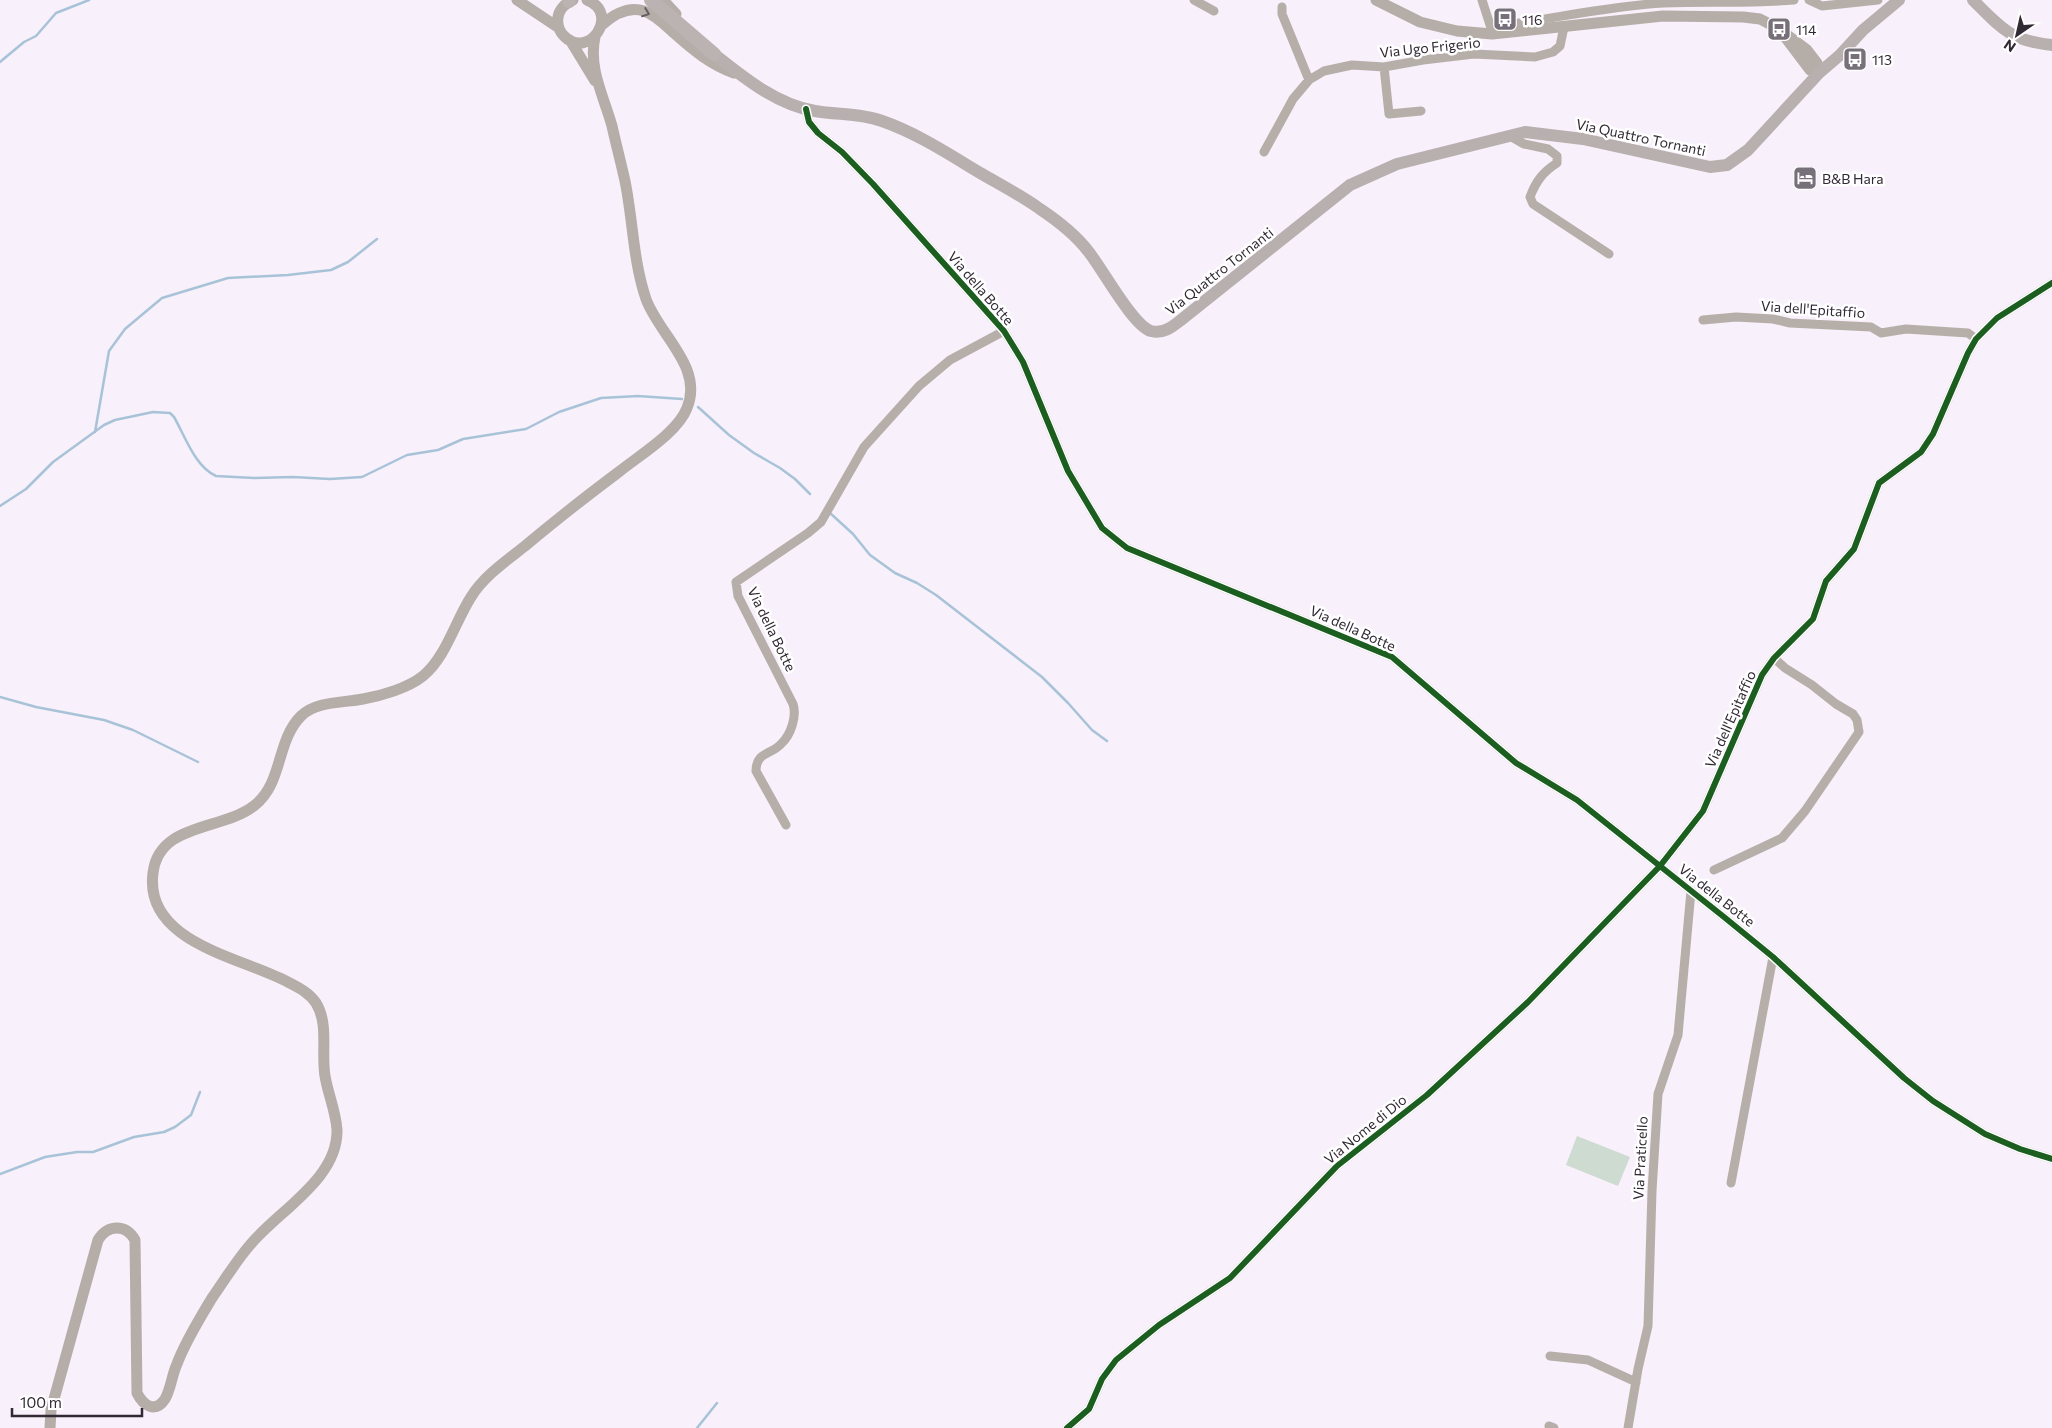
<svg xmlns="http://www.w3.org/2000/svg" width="2052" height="1428" font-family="Commissioner,sans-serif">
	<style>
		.green { fill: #cddbd0 }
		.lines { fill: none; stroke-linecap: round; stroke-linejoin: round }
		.stream { stroke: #a8c3d8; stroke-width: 2.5 }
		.minor { stroke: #b6afa9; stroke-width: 9 }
		.secondary { stroke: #b5ada8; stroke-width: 11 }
		.primary { stroke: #b8b0ae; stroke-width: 12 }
		.trunk { stroke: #bbb3b2; stroke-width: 14 }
		.cycleway-casing { stroke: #fff; stroke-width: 9 }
		.cycleway { stroke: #1b5e20; stroke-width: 6 }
		.oneway { stroke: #665e62 }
		.labels { text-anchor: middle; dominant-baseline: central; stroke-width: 5; stroke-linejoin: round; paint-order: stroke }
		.poi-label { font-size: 14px; fill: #312933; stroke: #fff; text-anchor: start }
		.street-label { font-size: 14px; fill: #312933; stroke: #fff }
	</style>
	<rect width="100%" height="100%" fill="#f8f0fa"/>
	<path class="green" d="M 1577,1136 L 1630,1157 L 1618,1186 L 1566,1165 Z"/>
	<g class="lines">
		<path class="stream" d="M 0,62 L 24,42 L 36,36 L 56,13 L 89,0
			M 698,407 L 729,435 L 754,453 L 780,468 L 795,479 L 810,494
			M 95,432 L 109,351 L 125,329 L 162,298 L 228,278 L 288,275 L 331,270 L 348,262 L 377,239
			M 0,506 L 26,489 L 53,462 L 104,425 L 115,420 L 153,412 L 170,413 L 174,417 C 185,436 195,467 216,476 L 254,478 L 293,477 L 330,479 L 362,477 L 407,455 L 438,450 L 463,439 L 526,429 L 559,412 L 601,398 L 638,396 L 682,399
			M 830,513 L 853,534 L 870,555 L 895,573 L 917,583 L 936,595 L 1042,677 L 1068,703 L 1092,730 L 1107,741
			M 0,697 L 36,707 L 104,720 L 133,730 L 198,762
			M 0,1174 L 45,1157 L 77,1152 L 93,1152 L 134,1137 L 164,1132 L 175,1127 L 191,1115 L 200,1092
			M 697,1428 L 717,1403"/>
		<path class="minor" d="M 1194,0 L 1214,11
			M 1482,0 L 1492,31
			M 1809,0 L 1822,6 L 1878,0
			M 1282,7 L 1282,14 L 1309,80
			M 1491,27 C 1549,20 1606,6 1664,3 C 1708,1 1750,4 1794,0
			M 1384,67 L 1389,114 L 1421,111
			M 806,109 L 809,122 L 818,133 L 842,152 L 873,184 L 1004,331 L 1023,362 L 1068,471 L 1102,528 L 1127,548 L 1392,657 L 1516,763 L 1577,800 L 1724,917 L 1773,957 L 1904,1078 L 1933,1101 L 1985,1134 L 2020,1149 L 2052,1159
			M 1510,136 L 1524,144 L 1548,149 L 1557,156 L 1557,163 C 1543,172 1536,181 1530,197 L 1533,204 L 1609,254
			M 1264,152 L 1293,99 L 1309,80 L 1324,71 L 1352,65 L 1384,67 L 1423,60 L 1474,54 L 1535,57 L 1553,52 L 1560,46 L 1564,27
			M 1703,320 L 1736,317 L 1773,319 L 1790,323 L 1871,327 L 1881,333 L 1906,329 L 1968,333 L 1976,339
			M 786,825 L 756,771 C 756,752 771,755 781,744 C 791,735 797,716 793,704 L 738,596 L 736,582 L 808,533 L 821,522 L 864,447 L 919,386 L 950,360 L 1004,331
			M 1714,870 L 1782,838 L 1805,811 L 1859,732 L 1857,720 L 1853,714 L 1836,704 L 1812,685 L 1785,668 L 1774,658
			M 1731,1183 L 1773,957
			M 1550,1356 L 1588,1360 L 1636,1382
			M 1549,1426 L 1554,1428
			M 1067,1428 L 1089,1409 L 1102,1379 L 1116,1360 L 1159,1325 L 1230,1278 L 1337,1166 L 1427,1095 L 1528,1002 L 1660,866 L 1703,811 L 1762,675 L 1774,658 L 1813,619 L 1826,581 L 1854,549 L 1879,483 L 1921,452 L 1933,434 L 1968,353 L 1976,339 L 1997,318 L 2052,283
			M 1628,1428 L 1638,1369 L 1648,1326 L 1652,1191 L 1658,1094 L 1678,1035 L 1691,891"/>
		<path class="secondary" d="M 517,0 L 559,28
			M 573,0 C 565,3 559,10 558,17 C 557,24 559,31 564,36 C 589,61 621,13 587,0
			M 663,0 L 676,14
			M 1376,0 L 1420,22 L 1457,31 L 1492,34 L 1663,16 L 1743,17 L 1760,19 L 1779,29 L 1807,50 L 1817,63 L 1819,73 L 1810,70 L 1779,29
			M 602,25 C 613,15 628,6 644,11 C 656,15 666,26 675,34 C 693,50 711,65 734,73
			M 570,40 L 595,81
			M 50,1428 L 51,1410 L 98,1240 C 108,1224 126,1224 135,1240 L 137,1393 C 143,1405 155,1414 165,1399 C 171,1389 172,1374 177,1364 C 185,1342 200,1318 212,1298 C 224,1281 236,1261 250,1245 C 278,1211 338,1179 337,1130 C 336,1112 328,1094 325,1076 C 321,1052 329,1024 316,1003 C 309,992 297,987 286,981 C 240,957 144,942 153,873 C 159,822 223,831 255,805 C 283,783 276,741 301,716 C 316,701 343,703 363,699 C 381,696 408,688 423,676 C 446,657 455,622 471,597 C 484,576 506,561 525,546 C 556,520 588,495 620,471 C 640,455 678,432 687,408 C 704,367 659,335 646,299 C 633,261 633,220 625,181 C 621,163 616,144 612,126 C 604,97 588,68 595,37"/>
		<path class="primary" d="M 1973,0 C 2001,28 2011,41 2052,45
			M 714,54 C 743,77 777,105 815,111 C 837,115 860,113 882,121 C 917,133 950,155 982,174 C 1001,185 1022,196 1040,209 C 1058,221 1075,234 1088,251 C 1102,268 1133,326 1151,331 C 1164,334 1172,327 1181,320 L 1350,185 L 1397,164 L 1525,132 L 1583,139 L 1710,167 L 1727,165 L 1748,150 L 1819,73 L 1840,55 L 1863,30 L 1899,0"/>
		<path class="trunk" d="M 569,0 L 569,1
			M 651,0 L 714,54"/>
		<g class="cycleway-casing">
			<path id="cycleway" d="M 806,109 L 809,122 L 818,133 L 842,152 L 873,184 L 1004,331 L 1023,362 L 1068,471 L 1102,528 L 1127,548 L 1392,657 L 1516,763 L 1577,800 L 1724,917 L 1773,957 L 1904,1078 L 1933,1101 L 1985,1134 L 2020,1149 L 2052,1159
				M 1067,1428 L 1089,1409 L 1102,1379 L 1116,1360 L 1159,1325 L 1230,1278 L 1337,1166 L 1427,1095 L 1528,1002 L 1660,866 L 1703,811 L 1762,675 L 1774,658 L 1813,619 L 1826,581 L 1854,549 L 1879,483 L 1921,452 L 1933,434 L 1968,353 L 1976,339 L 1997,318 L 2052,283"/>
		</g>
		<use href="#cycleway" class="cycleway"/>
	</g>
	<defs><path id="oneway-chevron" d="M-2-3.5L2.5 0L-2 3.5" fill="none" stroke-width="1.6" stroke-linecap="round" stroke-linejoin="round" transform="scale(1.25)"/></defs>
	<use class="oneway" href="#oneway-chevron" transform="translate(646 13) rotate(21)"/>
	<defs>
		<g id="bus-square" transform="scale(1.25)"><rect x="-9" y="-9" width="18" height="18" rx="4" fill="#776f79" stroke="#fff"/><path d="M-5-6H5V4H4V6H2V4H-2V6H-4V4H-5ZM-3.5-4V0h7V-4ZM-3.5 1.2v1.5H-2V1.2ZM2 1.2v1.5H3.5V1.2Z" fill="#fff"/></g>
		<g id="hotel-square" transform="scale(1.25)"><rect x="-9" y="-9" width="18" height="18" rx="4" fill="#776f79" stroke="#fff"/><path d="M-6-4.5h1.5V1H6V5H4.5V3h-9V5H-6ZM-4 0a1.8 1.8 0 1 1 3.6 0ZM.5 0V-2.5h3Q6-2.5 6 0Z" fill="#fff"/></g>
	</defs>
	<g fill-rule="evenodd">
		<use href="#bus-square" x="1505" y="19"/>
		<use href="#bus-square" x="1779" y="29"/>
		<use href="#bus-square" x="1855" y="59"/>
		<use href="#hotel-square" x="1805" y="178"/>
	</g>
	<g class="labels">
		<g class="poi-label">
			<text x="1522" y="19">116</text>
			<text x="1796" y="29">114</text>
			<text x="1872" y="59">113</text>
			<text x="1822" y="178">B&amp;B Hara</text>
		</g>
		<g class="street-label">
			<text transform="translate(1430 47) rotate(-6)">Via Ugo Frigerio</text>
			<text transform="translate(1641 137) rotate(12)">Via Quattro Tornanti</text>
			<text transform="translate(1219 271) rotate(-38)">Via Quattro Tornanti</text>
			<text transform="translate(981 288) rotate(49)">Via della Botte</text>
			<text transform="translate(1813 309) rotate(4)">Via dell'Epitaffio</text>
			<text transform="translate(1353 628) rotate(24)">Via della Botte</text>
			<text transform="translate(772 629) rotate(64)">Via della Botte</text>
			<text transform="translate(1730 719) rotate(-66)">Via dell'Epitaffio</text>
			<text transform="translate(1717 895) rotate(38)">Via della Botte</text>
			<text transform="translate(1365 1129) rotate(-39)">Via Nome di Dio</text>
			<text transform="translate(1640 1158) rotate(-87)">Via Praticello</text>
		</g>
	</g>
	<g transform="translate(2017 35) rotate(214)" stroke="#ffffff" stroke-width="4" paint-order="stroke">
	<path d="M0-4L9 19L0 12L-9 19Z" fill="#312933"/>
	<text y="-8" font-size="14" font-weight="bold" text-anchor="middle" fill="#312933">N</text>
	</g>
	<path d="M12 1408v8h130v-8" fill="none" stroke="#312933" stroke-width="2.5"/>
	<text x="20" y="1408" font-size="15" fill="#312933" stroke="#ffffff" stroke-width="4" paint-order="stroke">100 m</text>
</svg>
